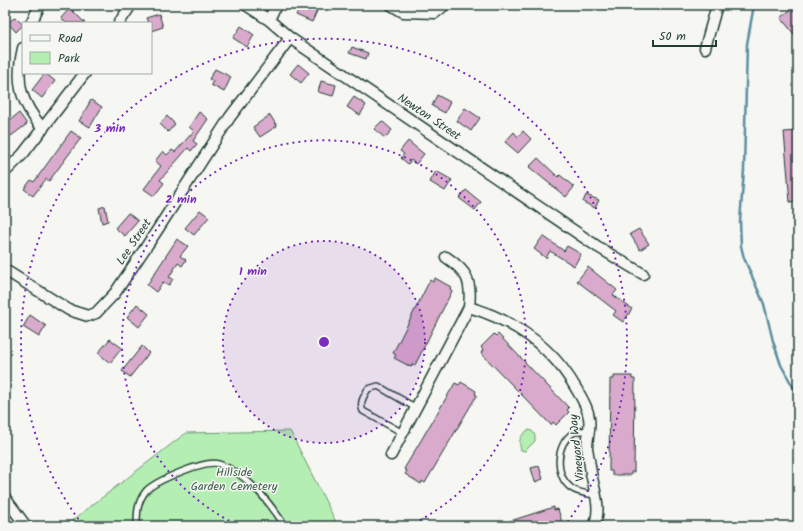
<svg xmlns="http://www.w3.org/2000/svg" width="803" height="531" font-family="Kalam,sans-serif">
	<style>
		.green { fill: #b5eeb2; stroke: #6a9673 }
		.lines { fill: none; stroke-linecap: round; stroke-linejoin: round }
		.stream { stroke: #5c8e9e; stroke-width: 2.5 }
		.building { fill: #d9aacb; stroke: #1f3d34 }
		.lane-casing { stroke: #1f3d34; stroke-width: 8 }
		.street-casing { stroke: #1f3d34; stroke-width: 13 }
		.lane { stroke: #f6f6f2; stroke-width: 5 }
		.street { stroke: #f6f6f2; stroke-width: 10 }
		.ring { fill: none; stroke: #7b2cbf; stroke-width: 2; stroke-dasharray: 2 4 }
		.labels { text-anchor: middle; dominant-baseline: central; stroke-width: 3; stroke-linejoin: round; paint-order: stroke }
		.street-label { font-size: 12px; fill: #1f3d34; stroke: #f6f6f2 }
		.park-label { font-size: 12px; fill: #3d604d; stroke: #f6f6f2 }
		.centre { fill: #7b2cbf; stroke: #f6f6f2; stroke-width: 2 }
		.ring-label { font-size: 12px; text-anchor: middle; font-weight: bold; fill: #7b2cbf; stroke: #f6f6f2; stroke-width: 3; stroke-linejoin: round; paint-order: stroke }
	</style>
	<rect width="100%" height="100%" fill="#f6f6f2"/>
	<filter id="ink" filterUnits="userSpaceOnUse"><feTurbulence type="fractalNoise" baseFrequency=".025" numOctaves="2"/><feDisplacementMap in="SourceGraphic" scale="8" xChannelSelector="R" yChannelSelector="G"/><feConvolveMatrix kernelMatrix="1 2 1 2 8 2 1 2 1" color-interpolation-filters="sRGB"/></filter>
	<g filter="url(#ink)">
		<path class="green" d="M 528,430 L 532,431 L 535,435 L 535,441 L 525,451 L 521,450 C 518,440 520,436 528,430 Z
			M 290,431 L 338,526 L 65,526 L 186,433 Z"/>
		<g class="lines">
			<path class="stream" d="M 754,5 L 747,44 L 744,170 L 740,221 L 741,246 L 744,258 L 764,304 L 773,341 L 781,365 L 798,396"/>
		</g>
		<path class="building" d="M 301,5 L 317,11 L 312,22 L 296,15 Z
			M 796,5 L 798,5 L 798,39 L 781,18 Z
			M 70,8 L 85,23 L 66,23 L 61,18 Z
			M 159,14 L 163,27 L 151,31 L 151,23 L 148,23 L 146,18 Z
			M 15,17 L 23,25 L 16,32 L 8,23 Z
			M 241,26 L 254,35 L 247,47 L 233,38 Z
			M 352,47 L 368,53 L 366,59 L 349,53 Z
			M 298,64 L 309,73 L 301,83 L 290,74 Z
			M 215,69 L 231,77 L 224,92 L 211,85 L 213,81 L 209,79 Z
			M 45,73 L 55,81 L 42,98 L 32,90 Z
			M 321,81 L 336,85 L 333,96 L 318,92 Z
			M 437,95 L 450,102 L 445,113 L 432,106 Z
			M 354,97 L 366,105 L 360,115 L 347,107 Z
			M 91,100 L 102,107 L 90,127 L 79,121 Z
			M 465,108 L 480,118 L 471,131 L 457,121 Z
			M 199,112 L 208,119 L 193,141 L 197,144 L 191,151 L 188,148 L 160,180 L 164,183 L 154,196 L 144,189 L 161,166 L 155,161 L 163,151 L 167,155 L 172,150 L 175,152 L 194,131 L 189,127 Z
			M 19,113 L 27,124 L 11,136 L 5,127 L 5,124 Z
			M 270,115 L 277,126 L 260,137 L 253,127 Z
			M 167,116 L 175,124 L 168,132 L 160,124 Z
			M 382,121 L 392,130 L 385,138 L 374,129 Z
			M 71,131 L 81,138 L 49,181 L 46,179 L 33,196 L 24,189 L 31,180 L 34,182 Z
			M 523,131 L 531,139 L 518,153 L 505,142 L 514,132 L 518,137 Z
			M 798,131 L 798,201 L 790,202 L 784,132 Z
			M 408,141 L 424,154 L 416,164 L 411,160 L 408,164 L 401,158 L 404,154 L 400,151 Z
			M 538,158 L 558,177 L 560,175 L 574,187 L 566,197 L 529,167 Z
			M 436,171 L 452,180 L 445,191 L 430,182 Z
			M 466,190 L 481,202 L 475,210 L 459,198 Z
			M 586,195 L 599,200 L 595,208 L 583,202 Z
			M 105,206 L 108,221 L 102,223 L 99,208 Z
			M 200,210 L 209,217 L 194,235 L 185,228 Z
			M 128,213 L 138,221 L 125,236 L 115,228 Z
			M 639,229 L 649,244 L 640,250 L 630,234 Z
			M 543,236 L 564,251 L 567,246 L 581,254 L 574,266 L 550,251 L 546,258 L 534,249 Z
			M 177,239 L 188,246 L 180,256 L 186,260 L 182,266 L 178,263 L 169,277 L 173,279 L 169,285 L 163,282 L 156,292 L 147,285 Z
			M 588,267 L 617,290 L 613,295 L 632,309 L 623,322 L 613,315 L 616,311 L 577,281 Z
			M 435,278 L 451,287 L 450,289 L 452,291 L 415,365 L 412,364 L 411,367 L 394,358 L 396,355 L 393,353 L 430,280 L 433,282 Z
			M 137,304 L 149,314 L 139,327 L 127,317 Z
			M 30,315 L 46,326 L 39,337 L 23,327 Z
			M 494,334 L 496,336 L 498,334 L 569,408 L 567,410 L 569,412 L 556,425 L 553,422 L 551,425 L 481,353 L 483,350 L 481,347 Z
			M 110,339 L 122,348 L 110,363 L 98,353 Z
			M 142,346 L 149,353 L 130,377 L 122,371 Z
			M 614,376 L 632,376 L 632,379 L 635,379 L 634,472 L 631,472 L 631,475 L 612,475 L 612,471 L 609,471 L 610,379 L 614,379 Z
			M 461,382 L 476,391 L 475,394 L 477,395 L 425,483 L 422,481 L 421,484 L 405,474 L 407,471 L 404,469 L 455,383 L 459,385 Z
			M 539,466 L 543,479 L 535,482 L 531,468 Z
			M 554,507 L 554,510 L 558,509 L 563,526 L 501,526 L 501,524 Z"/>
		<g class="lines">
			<g class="lane-casing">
				<path id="lane" d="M 588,430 C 584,431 577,431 573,433 C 556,444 554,475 571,488 C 578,493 587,494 595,495
					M 403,433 L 363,411 C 359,403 364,396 368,389 L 378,386 L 416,408
					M 137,526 C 137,513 137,502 146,491 C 155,481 206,459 219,464 C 247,473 269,502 285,526"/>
			</g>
			<g class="street-casing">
				<path id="street" d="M 246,5 L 269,20 L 290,38 L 598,247 L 643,274
					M 391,5 L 403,12 L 435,13 L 445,5
					M 269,20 L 276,5
					M 31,23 L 40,5
					M 119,23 L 131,5
					M 23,48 C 15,83 20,101 43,129
					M 705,48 L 717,5
					M 5,172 L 23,154 L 85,73
					M 446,257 C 467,271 472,281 469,307
					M 5,270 L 69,310 L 88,316 L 96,313 L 115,293 L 156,232 L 230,117 L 290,38
					M 391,455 L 469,307 C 515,321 553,347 577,390 C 582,398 588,408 589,418 C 591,427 587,438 587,448 C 588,454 589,460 590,466 C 592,486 603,507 594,526
					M 5,498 L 26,526"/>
			</g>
			<use href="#lane" class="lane"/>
			<use href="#street" class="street"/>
		</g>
	</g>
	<circle cx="324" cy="342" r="101" fill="#7b2cbf" fill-opacity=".12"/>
	<g class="ring">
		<circle cx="324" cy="342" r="101"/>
		<path d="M240 526A202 202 0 1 1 408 526"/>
		<path d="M82 524A303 303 0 1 1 566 524"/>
	</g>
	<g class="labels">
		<g class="street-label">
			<text transform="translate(429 117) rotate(34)">Newton Street</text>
			<text transform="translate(134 242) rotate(-56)">Lee Street</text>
			<text transform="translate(577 448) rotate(-96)">Vineyard Way</text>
		</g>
		<g class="park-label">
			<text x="234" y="472">Hillside<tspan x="234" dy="14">Garden Cemetery</tspan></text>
		</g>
	</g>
	<circle cx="324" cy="342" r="6" class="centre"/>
	<g class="ring-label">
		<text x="110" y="132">3 min</text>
		<text x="181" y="203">2 min</text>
		<text x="253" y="275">1 min</text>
	</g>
	<rect width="803" height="531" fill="none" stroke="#f6f6f2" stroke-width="20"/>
	<rect x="10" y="10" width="783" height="511" fill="none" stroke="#1f3d34" stroke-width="1.5" filter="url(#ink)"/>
	<rect x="22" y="22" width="130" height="52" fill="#f6f6f2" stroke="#a0aca6"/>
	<rect x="30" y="35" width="20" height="6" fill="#f6f6f2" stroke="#a0aca6"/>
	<text x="58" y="42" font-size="12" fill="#1f3d34">Road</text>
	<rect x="30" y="52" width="20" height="12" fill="#b5eeb2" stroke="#a0aca6"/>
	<text x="58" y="62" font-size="12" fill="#1f3d34">Park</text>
	<path d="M653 40v6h63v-6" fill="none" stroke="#1f3d34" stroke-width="2"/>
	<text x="659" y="40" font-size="12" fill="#1f3d34" stroke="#f6f6f2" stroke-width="3" paint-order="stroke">50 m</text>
</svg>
